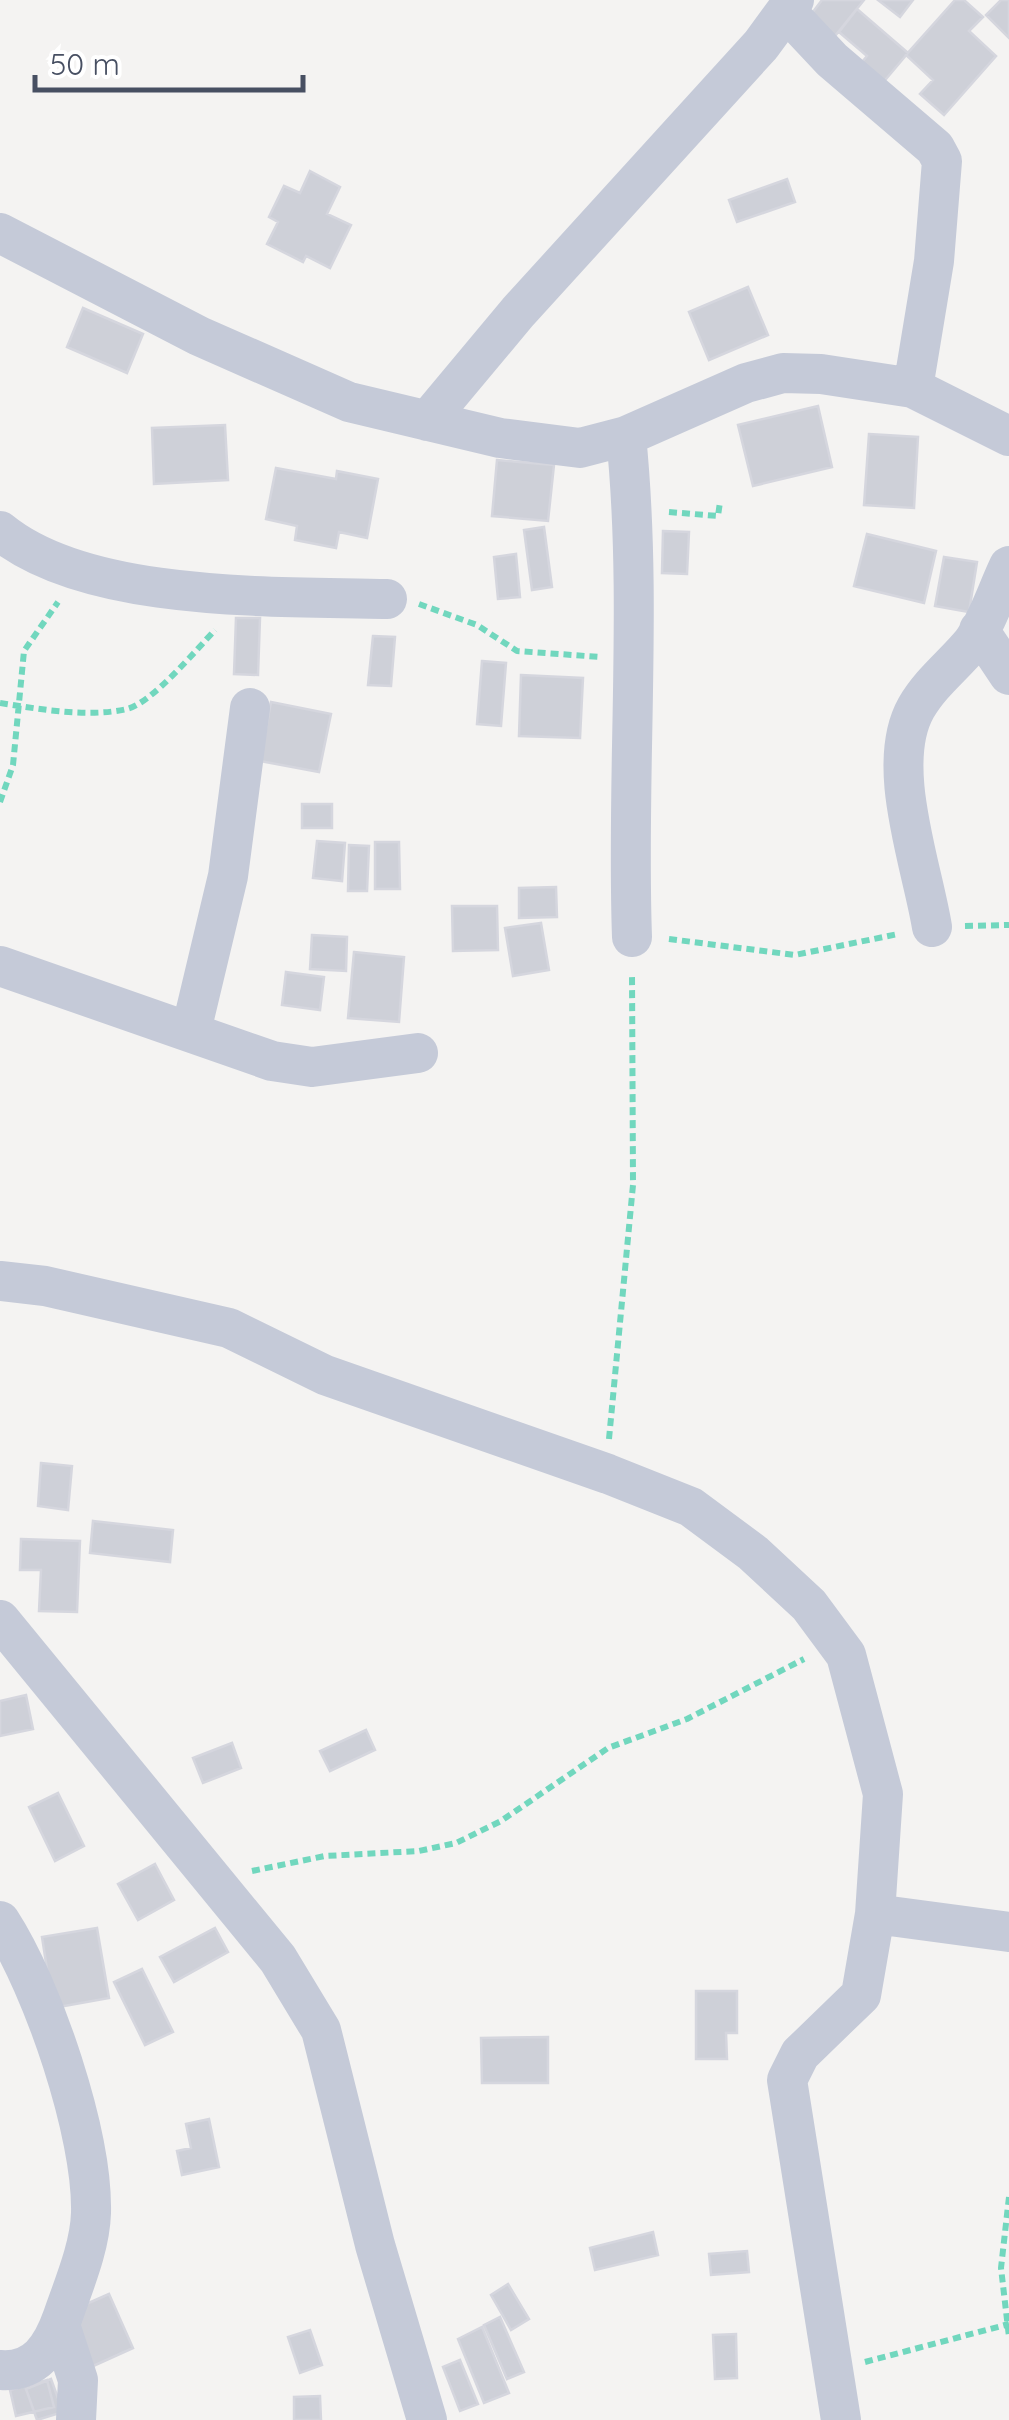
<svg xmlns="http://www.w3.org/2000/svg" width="1009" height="2420" font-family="Quicksand,sans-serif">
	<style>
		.building { fill: #ced0d8; stroke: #d5d6de; stroke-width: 2.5 }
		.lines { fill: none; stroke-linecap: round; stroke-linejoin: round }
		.path { stroke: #71d7be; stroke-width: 6; stroke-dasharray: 8 5; stroke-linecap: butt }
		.street { stroke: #c5cad8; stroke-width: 40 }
	</style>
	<rect width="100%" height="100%" fill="#f4f3f2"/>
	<path class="building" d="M 822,0 L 864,0 L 831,41 L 806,21 Z
		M 878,0 L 913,0 L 900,17 Z
		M 955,0 L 964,0 L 983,17 L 969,31 L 996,56 L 944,115 L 920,94 L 933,80 L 906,55 Z
		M 1001,0 L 1009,0 L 1009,38 L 986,15 Z
		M 857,9 L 908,53 L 875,92 L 852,74 L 867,56 L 839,32 Z
		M 310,171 L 340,187 L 327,214 L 351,225 L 330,268 L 306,256 L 303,262 L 267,244 L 278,222 L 269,217 L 284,186 L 300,193 Z
		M 787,179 L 795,202 L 737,222 L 729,200 Z
		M 748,287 L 768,335 L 709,360 L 689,312 Z
		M 83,308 L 143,334 L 127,373 L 67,347 Z
		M 818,406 L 832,467 L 753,486 L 738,425 Z
		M 225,425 L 228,480 L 154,484 L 152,428 Z
		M 869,434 L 918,437 L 914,508 L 864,505 Z
		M 497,460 L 554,465 L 548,521 L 492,516 Z
		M 276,468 L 336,479 L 337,471 L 378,479 L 367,538 L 339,532 L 336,548 L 295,540 L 297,526 L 266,519 Z
		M 544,527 L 552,587 L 532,590 L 524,530 Z
		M 663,531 L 689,532 L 687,574 L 662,573 Z
		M 867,534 L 936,551 L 924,603 L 854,586 Z
		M 516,554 L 520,597 L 498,599 L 494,557 Z
		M 944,557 L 977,562 L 969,612 L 935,606 Z
		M 236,618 L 260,618 L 258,675 L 234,674 Z
		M 373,636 L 395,637 L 391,686 L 368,685 Z
		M 482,661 L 506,663 L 501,726 L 477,724 Z
		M 521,675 L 583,678 L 580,738 L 519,736 Z
		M 271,702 L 331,714 L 319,772 L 260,761 Z
		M 302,804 L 332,804 L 332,828 L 302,828 Z
		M 317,841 L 345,843 L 342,881 L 313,878 Z
		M 375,842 L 399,842 L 400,889 L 375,889 Z
		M 349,845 L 369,846 L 367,891 L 348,891 Z
		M 556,887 L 557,917 L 519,918 L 519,888 Z
		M 452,906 L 497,906 L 498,950 L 453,951 Z
		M 541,923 L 549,970 L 513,976 L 505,928 Z
		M 312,935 L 347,937 L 346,971 L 310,969 Z
		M 354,952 L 404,957 L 399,1022 L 348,1018 Z
		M 286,972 L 324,977 L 320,1010 L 282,1005 Z
		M 41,1463 L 72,1466 L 68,1510 L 38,1506 Z
		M 93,1521 L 173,1530 L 170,1562 L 90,1553 Z
		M 21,1539 L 80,1541 L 77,1612 L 39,1611 L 41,1570 L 20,1570 Z
		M 26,1695 L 33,1729 L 0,1736 L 0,1701 Z
		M 366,1730 L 375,1750 L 330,1771 L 320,1751 Z
		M 232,1743 L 241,1768 L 203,1783 L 193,1758 Z
		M 58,1793 L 84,1846 L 55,1861 L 29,1807 Z
		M 155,1864 L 174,1900 L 138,1920 L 118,1884 Z
		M 97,1928 L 109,1998 L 53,2008 L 42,1937 Z
		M 215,1928 L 228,1952 L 174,1982 L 160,1957 Z
		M 142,1969 L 173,2032 L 145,2045 L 114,1982 Z
		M 696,1991 L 737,1991 L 737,2033 L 726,2033 L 727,2059 L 696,2059 Z
		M 548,2037 L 548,2083 L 482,2083 L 481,2038 Z
		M 209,2119 L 219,2167 L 182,2175 L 177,2151 L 191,2148 L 186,2124 Z
		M 653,2232 L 658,2255 L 595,2270 L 590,2248 Z
		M 747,2251 L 749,2272 L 711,2275 L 709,2254 Z
		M 508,2284 L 529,2319 L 511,2330 L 491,2295 Z
		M 109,2294 L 133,2348 L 91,2367 L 66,2313 Z
		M 500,2317 L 524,2372 L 507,2379 L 484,2325 Z
		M 482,2327 L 509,2393 L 484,2403 L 458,2339 Z
		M 310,2330 L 322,2365 L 300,2373 L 288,2337 Z
		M 736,2334 L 737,2378 L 715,2379 L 713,2335 Z
		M 460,2360 L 478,2404 L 460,2411 L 443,2367 Z
		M 51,2379 L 63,2412 L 37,2420 L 26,2389 Z
		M 47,2380 L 54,2407 L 16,2416 L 10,2390 Z
		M 320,2396 L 321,2420 L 294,2420 L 294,2397 Z"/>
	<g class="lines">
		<path class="path" d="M 669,512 L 718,516 L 720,502
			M 419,604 L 477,625 L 517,651 L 600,657
			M 0,703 C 39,709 88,718 127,709 C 152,703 197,649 215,630
			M 0,802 L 13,765 L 24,651 L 58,602
			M 965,926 L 1009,925
			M 669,939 L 795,955 L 898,934
			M 609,1439 L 633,1185 L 632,973
			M 252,1871 L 325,1856 L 419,1851 L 456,1843 L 501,1821 L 608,1748 L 687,1719 L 804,1659
			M 1009,2197 L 1001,2268 L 1009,2337
			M 865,2362 L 1009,2324"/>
		<path class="street" d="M 786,11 L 832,60 L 935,148 L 942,161 L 934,261 L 913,388
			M 0,233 L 199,336 L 349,402 L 500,438 L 580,448 L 626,436 L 746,383 L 783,373 L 821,374 L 913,388 L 1009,436
			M 427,421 L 518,312 L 761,45 L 794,0
			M 626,436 C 643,602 626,770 632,937
			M 0,531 C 88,603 277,596 387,599
			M 979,630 L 1009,675
			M 932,927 C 922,865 884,765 916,708 C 931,682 954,665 972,643 C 988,621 997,591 1009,566
			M 0,966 L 272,1061 L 312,1067 L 418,1053
			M 191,1031 L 228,876 L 250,708
			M 0,1281 L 45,1286 L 229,1328 L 325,1375 L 608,1474 L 691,1507 L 753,1553 L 809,1605 L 846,1655 L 883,1794 L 875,1914 L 861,1995 L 800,2054 L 787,2080 L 841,2420
			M 0,1620 L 278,1959 L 321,2030 L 375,2245 L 427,2420
			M 875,1914 L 1009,1932
			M 0,1921 C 43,1987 93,2134 91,2213 C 90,2247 74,2284 63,2316 C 52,2347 36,2373 0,2370
			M 60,2325 L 78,2380 L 76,2420"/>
	</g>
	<path d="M35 75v15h268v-15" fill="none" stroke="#474f62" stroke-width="5"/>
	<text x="50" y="75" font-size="30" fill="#474f62" stroke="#ffffff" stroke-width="8" paint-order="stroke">50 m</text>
</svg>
